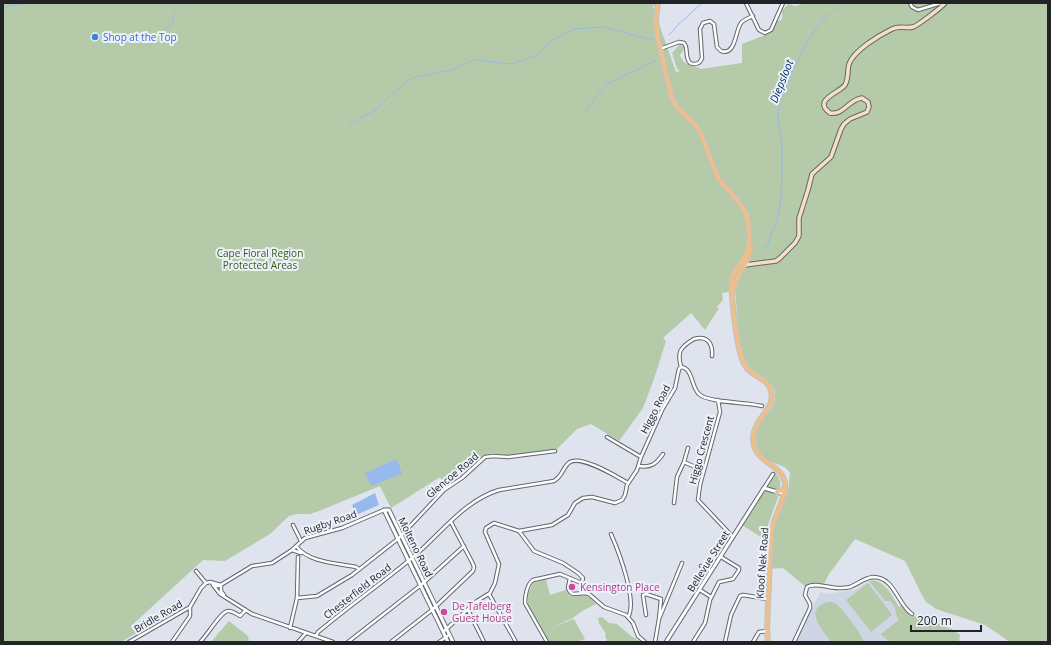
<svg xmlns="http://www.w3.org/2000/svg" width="1051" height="645" font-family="'Open Sans',sans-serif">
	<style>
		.built { fill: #ced6e6 }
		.green { fill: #b5caa8 }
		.water { fill: #97b9ec }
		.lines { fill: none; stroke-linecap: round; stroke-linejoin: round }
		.stream { stroke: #97b9ec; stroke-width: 1 }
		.minor-casing { stroke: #63666e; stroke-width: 4.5 }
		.tertiary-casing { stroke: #63666e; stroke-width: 5 }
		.secondary-casing { stroke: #63666e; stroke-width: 5.5 }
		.primary-casing { stroke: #c1c1c3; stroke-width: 6 }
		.minor { stroke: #fff; stroke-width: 2.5 }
		.tertiary { stroke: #fff; stroke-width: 3 }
		.secondary { stroke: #f5e0c5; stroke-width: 3.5 }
		.primary { stroke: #ebc08c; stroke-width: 4 }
		.shop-dot { fill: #3f7fe0; stroke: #ecf1fa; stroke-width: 1.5 }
		.hotel-dot { fill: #d1479c; stroke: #ecf1fa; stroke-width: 1.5 }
		.labels { text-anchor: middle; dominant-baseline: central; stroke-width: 4; stroke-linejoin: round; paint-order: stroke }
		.shop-label { font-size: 10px; fill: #366cbe; stroke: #ecf1fa; text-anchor: start }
		.park-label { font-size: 10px; fill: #345c10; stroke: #ecf1fa }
		.street-label { font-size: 10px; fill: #222327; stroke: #ecf1fa }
		.hotel-label { font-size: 10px; fill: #b23c85; stroke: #ecf1fa; text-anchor: start }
		.water-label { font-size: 11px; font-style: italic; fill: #012c66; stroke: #ecf1fa }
	</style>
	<rect width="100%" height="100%" fill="#dfe3ed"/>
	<path class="built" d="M 869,581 L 885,601 L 890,601 L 895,606 L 897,618 L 899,620 L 880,633 L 890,642 L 796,642 L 820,592 L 826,594 L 855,590 Z"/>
	<path class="green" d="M 3,3 L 657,3 L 653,7 L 676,72 L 680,71 L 677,69 L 672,53 L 680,44 L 684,47 L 683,51 L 680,55 C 684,67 692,64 701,69 L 742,63 L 742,44 L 768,34 L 772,32 L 777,20 L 780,21 C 784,18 782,15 782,11 L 788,4 L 795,6 L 806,3 L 1048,3 L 1048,642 L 1010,642 L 985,625 L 936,609 L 926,602 L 923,597 L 905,561 L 855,539 L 829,574 L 824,584 L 812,583 L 806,587 L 783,568 L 770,569 L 774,528 L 788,492 L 790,473 C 785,462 767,466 759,450 C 746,423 777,416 775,394 C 773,376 752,375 745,361 C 737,343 738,311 735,291 L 722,293 L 723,300 L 716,308 L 719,308 L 705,330 L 691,313 L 663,338 L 666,341 L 654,379 L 643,408 L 619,441 L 591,424 L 577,429 L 557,449 L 507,456 L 492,453 L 482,456 L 445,486 L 440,477 L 391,508 L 380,486 L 319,511 L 310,514 L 296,514 L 289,516 L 270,534 L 225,561 L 203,560 L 131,626 L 132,629 L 138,632 L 121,642 L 3,642 Z
		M 775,473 C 780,477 781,482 780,489 L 779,490 L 773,489 L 767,486 Z
		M 765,491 L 777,494 L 778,497 L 768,525 L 767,541 L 742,525 L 749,514 L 753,511 L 753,509 Z
		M 546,579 L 550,595 L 566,590 C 570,601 577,594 586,596 C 590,597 594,601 596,604 L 582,611 L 573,618 L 553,627 L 574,619 L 585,639 L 577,642 L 549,642 L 528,605 L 528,595 L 533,583 Z
		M 873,580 C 887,583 892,596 899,607 L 902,605 L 911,617 L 912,615 L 952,629 L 960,635 L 959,642 L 890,642 L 880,634 L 899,620 C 894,614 898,609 890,601 L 885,601 L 869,581 Z
		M 868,583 L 892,615 L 871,632 L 846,600 Z
		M 828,602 C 831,602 834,602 837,605 C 843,609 862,635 864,642 L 831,642 C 823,631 802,609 828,602 Z
		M 602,617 L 609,623 L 617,624 L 631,636 L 641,642 L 605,642 L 607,641 L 605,636 L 606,634 L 599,623 L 598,618 Z
		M 229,621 L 248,636 L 249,642 L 211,642 Z"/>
	<path class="water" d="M 397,459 L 402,474 L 371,486 L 365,473 Z
		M 375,493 L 379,505 L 356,515 L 352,505 Z"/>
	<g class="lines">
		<path class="stream" d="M 3,8 L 11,5 L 20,5 L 24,3
			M 162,32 L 173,23 L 173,16 L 175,11 L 184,3
			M 669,35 L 678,25 L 702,3
			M 586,110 L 607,84 L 655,61
			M 349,127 L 352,123 L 374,111 L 392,94 L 412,78 L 451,70 L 477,59 L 490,62 L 512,64 L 537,55 L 553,40 L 574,29 L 603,27 L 653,40
			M 763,249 L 766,245 L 768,245 C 770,235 775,226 778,216 C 783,194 782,169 782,146 C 782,132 776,122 779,107 C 781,91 810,33 821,22 C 828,15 836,9 844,3
			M 3,636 L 9,642"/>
		<g class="minor-casing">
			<path id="minor" d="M 746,3 L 759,30 L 765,33 L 771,30 L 783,3
				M 910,3 L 912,7 L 918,10 L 941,3
				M 660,49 L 679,42 L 684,43 C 689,49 684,56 690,63 C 695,65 700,64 702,58 L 700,29 L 703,23 L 710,21 L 714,24 L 717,47 L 721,51 C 736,56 735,31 741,23 C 744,19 749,18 753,16
				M 681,367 C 677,352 680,347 694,339 C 707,335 713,343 712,356
				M 718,400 L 720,412 L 700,485 L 698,500 L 733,537
				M 607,437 L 641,457
				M 684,462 L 693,466 L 702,476
				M 639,466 C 651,468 656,464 663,454
				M 764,488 L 773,474
				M 674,503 L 677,477 L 684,462 L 688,448
				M 293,525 L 301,541
				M 519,531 L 552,525 L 568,515 L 575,503 L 583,498 L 592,497 L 615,503 L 622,500 L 625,495 L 627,485 L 637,470 L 641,457 L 663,408 L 675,388 L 679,369 L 681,367 C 693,368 691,387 699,394 C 708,403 748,402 762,406
				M 611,534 C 618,550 638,601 628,617
				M 296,546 C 309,563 337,563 356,567 L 359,569
				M 292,550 L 301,553
				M 701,566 L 711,571
				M 196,571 L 206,583
				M 570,578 L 568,588 L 570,592 L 573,594 L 585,593 L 589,594 L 604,607 L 626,615 L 633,623 L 638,636 L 645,642
				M 212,583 L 215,586 L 219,586 L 252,566 L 272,563 L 292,550 L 305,538 L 342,528 L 384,510
				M 213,585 L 220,594 L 252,614 L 333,642
				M 221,585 L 221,591 L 224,595
				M 700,590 L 711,597
				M 489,594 L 516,642
				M 297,598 L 317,596 L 352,575 L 399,538 L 444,490 L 462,478 L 485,457 L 493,456 L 508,457 L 555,451
				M 468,610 L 484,642
				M 646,615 L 643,595 L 646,594 L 661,599 L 659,619
				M 290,628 L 297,598 L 298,557
				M 443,632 L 477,601 L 490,593 L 495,583 L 499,564 L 485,532 L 486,528 L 494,523 L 519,531 L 534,551 L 563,563 L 578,573 L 583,578 L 582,582 L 579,582 L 560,574 L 533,580 C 527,584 525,596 525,603 L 547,642
				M 316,636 L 318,632 L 323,628 C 352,604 383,582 412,558 C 440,535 463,501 499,490 L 554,481 C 563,476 563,466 570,462 C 582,455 617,477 628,483
				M 129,642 L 190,607 L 201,588 L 206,583 L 210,582 L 221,585
				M 172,642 L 190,616 L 190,607
				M 200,642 C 207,636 221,611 228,611 C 232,611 237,614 240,616 L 246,610
				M 298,642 L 306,633
				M 348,642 L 421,585 L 464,546
				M 391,642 L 432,610 L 473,571 L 474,567 L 473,564 L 451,522
				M 439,642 L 449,635
				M 655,642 L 659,619 L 682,563
				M 693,642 L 705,623 L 710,600 L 719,582 L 733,579 L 739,570 L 739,568 L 721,557
				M 725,642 L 731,615 L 740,596 L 743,595 L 768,599
				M 753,642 L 759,632 L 767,631
				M 794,642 L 810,608 L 810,604 L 805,595 L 807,587 C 815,582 828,588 837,588 C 842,588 846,588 850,587 C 858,584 864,578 873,577 C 895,577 897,604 912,614"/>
		</g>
		<g class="tertiary-casing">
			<path id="tertiary" d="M 384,510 L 389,510 L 453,642
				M 384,510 L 448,642
				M 666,642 L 764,488 L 784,494"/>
		</g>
		<g class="secondary-casing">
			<path id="secondary" d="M 745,265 L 776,261 L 780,258 L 795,243 L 799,236 L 799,218 L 808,190 L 812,174 L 831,157 L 841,129 L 844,124 L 850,119 L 867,112 L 869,107 L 868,102 L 862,98 C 849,99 843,116 830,113 C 812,100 839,93 845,85 C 849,78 847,71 849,64 C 854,50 880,35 892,29 C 899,25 906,29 913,27 C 917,26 942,7 945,3"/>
		</g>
		<g class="primary-casing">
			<path id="primary" d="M 658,3 L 656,19 L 657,35 L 672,99 L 678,108 L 696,126 L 701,134 L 718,178 L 740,204 L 747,216
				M 746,215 C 750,231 752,246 742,261 C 738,267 732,273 731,280 C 732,298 736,354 746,367 C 753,377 768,378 771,391 C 776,409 754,418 753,438 C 753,464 782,463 785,483 C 787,496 773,518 771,533 L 767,629 L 768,642
				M 734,289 L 735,282 L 748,258 L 751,246
				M 777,492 L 785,489"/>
		</g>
		<use href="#minor" class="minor"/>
		<use href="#tertiary" class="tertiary"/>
		<use href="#secondary" class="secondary"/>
		<use href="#primary" class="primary"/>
	</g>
	<circle class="shop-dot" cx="95" cy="37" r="4"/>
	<g class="hotel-dot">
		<circle cx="572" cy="587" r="4"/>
		<circle cx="444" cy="612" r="4"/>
	</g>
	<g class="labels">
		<g class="shop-label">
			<text x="103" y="37">Shop at the Top</text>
		</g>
		<g class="park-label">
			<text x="260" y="253">Cape Floral Region<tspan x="260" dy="12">Protected Areas</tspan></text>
		</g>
		<g class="street-label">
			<text transform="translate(655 409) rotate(-63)">Higgo Road</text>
			<text transform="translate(701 450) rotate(-75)">Higgo Crescent</text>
			<text transform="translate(452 475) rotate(-40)">Glencoe Road</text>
			<text transform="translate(330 522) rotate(-19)">Rugby Road</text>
			<text transform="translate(416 547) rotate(64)">Molteno Road</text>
			<text transform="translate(708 561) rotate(-58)">Bellevue Street</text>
			<text transform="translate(762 563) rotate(-86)">Kloof Nek Road</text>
			<text transform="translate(357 591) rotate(-38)">Chesterfield Road</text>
			<text transform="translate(158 616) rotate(-30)">Bridle Road</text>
		</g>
		<g class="hotel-label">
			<text x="580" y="587">Kensington Place</text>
			<text x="452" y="606">De Tafelberg<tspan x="452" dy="12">Guest House</tspan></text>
		</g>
		<g class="water-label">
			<text transform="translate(781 81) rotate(-68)">Diepsloot</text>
		</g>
	</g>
	<rect width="1051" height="645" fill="none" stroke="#222327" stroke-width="8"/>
	<path d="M911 625v6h70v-6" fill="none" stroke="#222327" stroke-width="2"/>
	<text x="917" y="625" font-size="12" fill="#222327" stroke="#ecf1fa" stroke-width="3" paint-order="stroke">200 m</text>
</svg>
